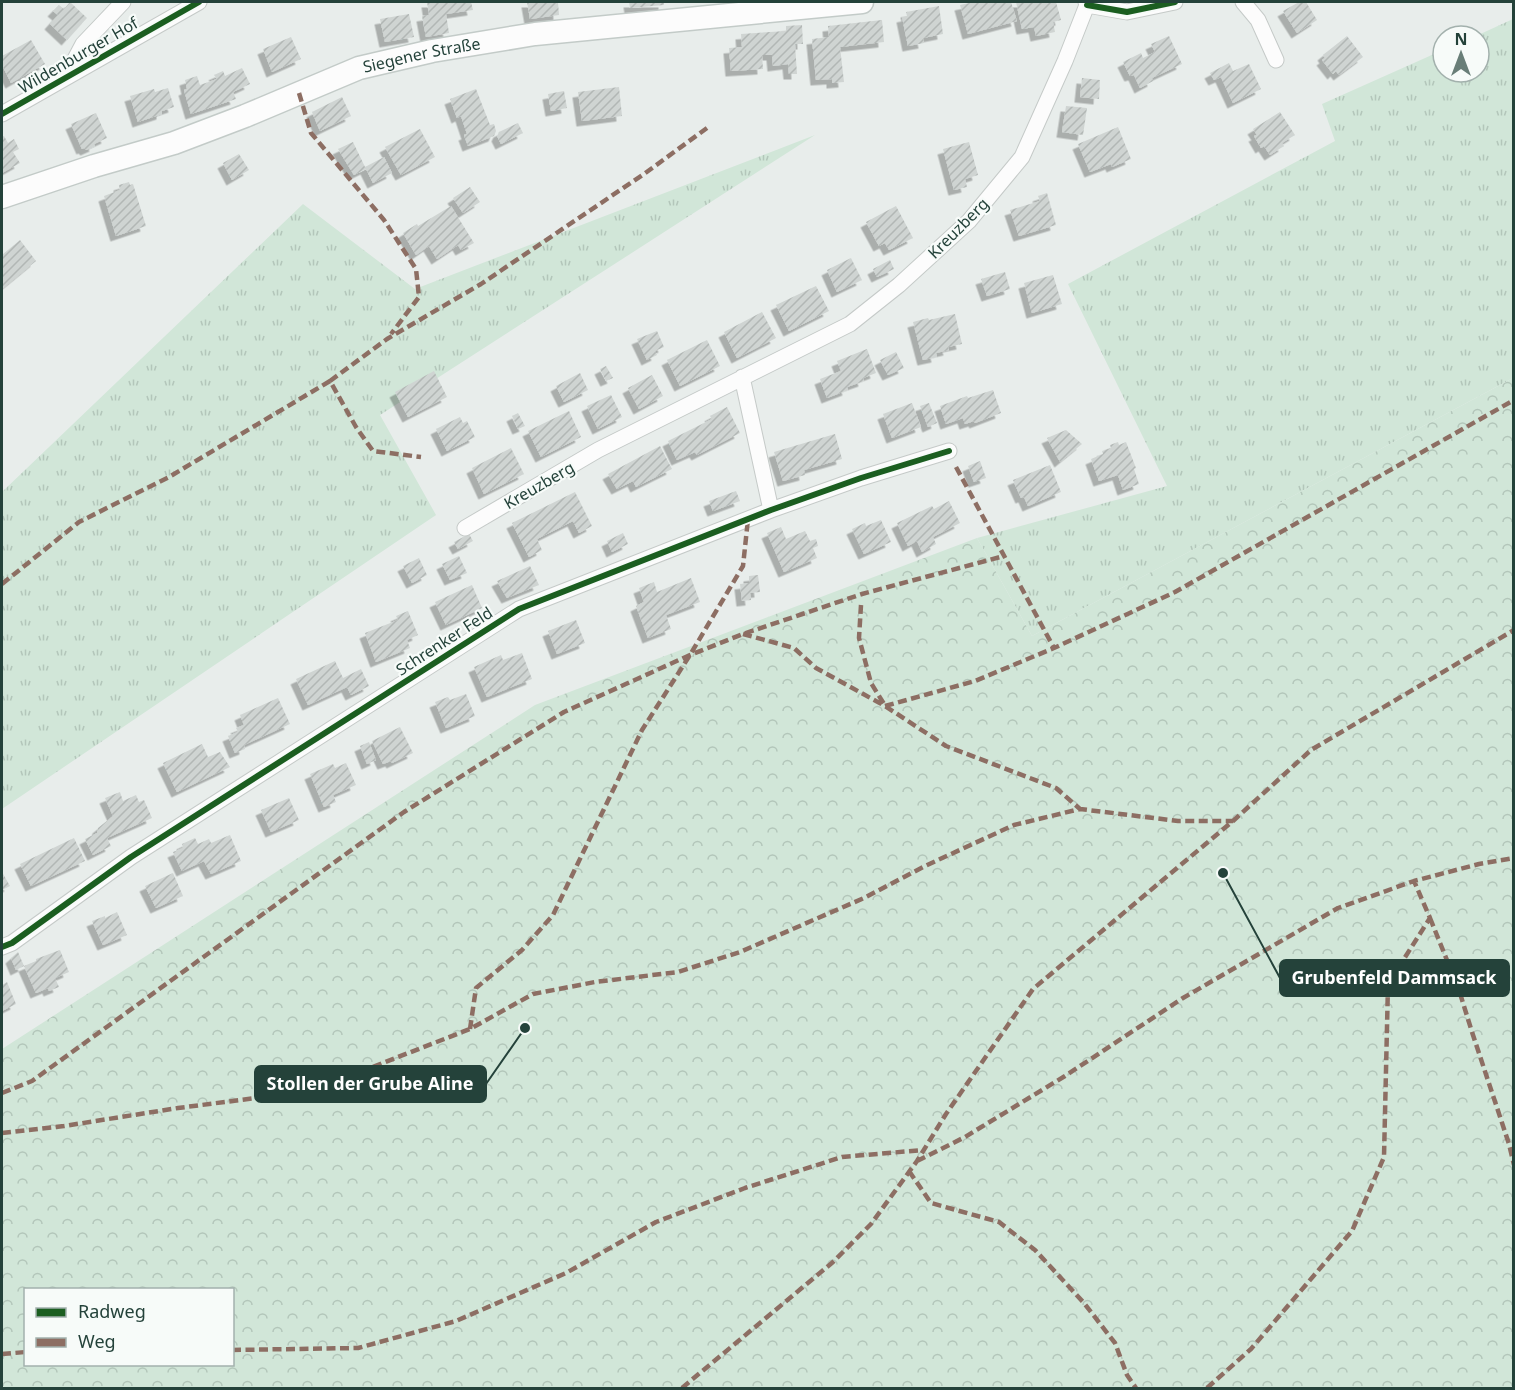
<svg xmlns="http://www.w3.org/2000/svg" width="1515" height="1390" font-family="'Noto Sans',sans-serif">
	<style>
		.grass { fill: url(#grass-tufts) }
		.forest { fill: url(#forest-crowns); fill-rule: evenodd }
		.building { fill: url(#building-hatch); filter: url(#shadow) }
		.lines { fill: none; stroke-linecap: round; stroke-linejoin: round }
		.street-casing { stroke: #c5cac8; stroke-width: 17 }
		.secondary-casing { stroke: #c3cbc8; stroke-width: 25 }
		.street { stroke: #fcfcfc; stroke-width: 15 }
		.secondary { stroke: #fcfcfc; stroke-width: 22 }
		.quiet { stroke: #8d6e63; stroke-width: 4.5; stroke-dasharray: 9 4.5; stroke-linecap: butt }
		.cycleway-casing { stroke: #f7fbf9; stroke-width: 10 }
		.cycleway { stroke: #1b5e20; stroke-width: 6 }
		.labels { text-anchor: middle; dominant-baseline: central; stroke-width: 4.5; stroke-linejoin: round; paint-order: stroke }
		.street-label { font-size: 16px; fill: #24423a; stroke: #f7fbf9 }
		.leader { fill: none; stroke: #24423a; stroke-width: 2 }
		.callout-dot { fill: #24423a; stroke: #f7fbf9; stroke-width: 2 }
		.callout { fill: #24423a; stroke: #24423a; stroke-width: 2 }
		.callout-label { font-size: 18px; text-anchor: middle; font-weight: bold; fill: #fff }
	</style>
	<defs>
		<pattern id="grass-tufts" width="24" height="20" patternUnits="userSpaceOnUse" patternTransform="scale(1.5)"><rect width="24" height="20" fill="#d1e6d8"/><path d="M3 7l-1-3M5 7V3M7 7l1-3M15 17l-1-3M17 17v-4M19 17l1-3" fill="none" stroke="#b3c6ba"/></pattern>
		<pattern id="forest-crowns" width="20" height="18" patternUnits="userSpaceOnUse" patternTransform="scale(1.5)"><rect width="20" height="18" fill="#d1e6d8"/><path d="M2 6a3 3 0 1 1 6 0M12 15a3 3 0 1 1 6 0" fill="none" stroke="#b3c6ba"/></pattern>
		<pattern id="building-hatch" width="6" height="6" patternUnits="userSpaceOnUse" patternTransform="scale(1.5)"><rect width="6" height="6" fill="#cfd4d2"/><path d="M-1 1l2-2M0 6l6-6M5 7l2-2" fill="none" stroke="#b2b7b5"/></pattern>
		<filter id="shadow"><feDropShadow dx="-5.5" dy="5.5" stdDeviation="0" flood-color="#0004"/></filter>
	</defs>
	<rect width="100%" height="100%" fill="#e8edeb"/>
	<path class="grass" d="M 1513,19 L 1513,378 L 1032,636 L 977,538 L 1167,486 L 1068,284 L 1335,141 L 1322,104 L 1443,50 L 1443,72 L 1479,72 L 1479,36 L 1476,36 Z
		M 815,135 L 380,415 L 436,515 L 2,809 L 2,492 L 303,204 L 415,289 Z"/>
	<path class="forest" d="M 1513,378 L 1513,1388 L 2,1388 L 2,1049 L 535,705 L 977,538 L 1032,636 ZM 26,1290 L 232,1290 L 232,1364 L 26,1364 Z"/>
	<path class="building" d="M 70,2 L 87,18 L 67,40 L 50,24 L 58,15 L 53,11 L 59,5 L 64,9 Z
		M 427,2 L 471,2 L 473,10 L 446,14 L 449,33 L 426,37 L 422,16 L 429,15 Z
		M 527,2 L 558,2 L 559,15 L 530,19 Z
		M 629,2 L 664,2 L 664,5 L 630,8 Z
		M 974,2 L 1011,2 L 1017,21 L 968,34 L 960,5 Z
		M 1016,2 L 1056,2 L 1061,20 L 1053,22 L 1055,32 L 1036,36 L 1034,27 L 1022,29 Z
		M 1299,2 L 1306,2 L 1317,20 L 1297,33 L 1283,11 Z
		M 939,6 L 943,34 L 923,38 L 924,43 L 908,46 L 902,17 L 907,16 L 906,12 Z
		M 409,14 L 414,37 L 385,42 L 380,19 Z
		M 882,20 L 884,42 L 840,47 L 844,82 L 832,83 L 832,79 L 816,80 L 812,39 L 829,37 L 828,26 Z
		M 802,25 L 803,44 L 795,44 L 797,74 L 789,74 L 788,64 L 773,66 L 772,55 L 762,55 L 763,69 L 731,71 L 729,48 L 742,47 L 741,34 L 786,31 L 786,26 Z
		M 1169,36 L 1182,64 L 1152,78 L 1153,81 L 1140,88 L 1134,75 L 1130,76 L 1123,62 L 1141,53 L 1143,58 L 1155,52 L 1151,44 Z
		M 1347,36 L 1363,57 L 1339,75 L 1336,71 L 1333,74 L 1322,60 L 1325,58 L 1323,55 Z
		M 291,37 L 301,59 L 272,72 L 263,49 Z
		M 31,40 L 45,64 L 11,83 L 2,65 L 2,56 Z
		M 1229,63 L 1233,71 L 1249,64 L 1261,89 L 1233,103 L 1221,77 L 1214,80 L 1210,73 Z
		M 242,68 L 250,84 L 233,92 L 236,99 L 191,114 L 184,90 L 187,89 L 185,80 L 197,76 L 200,85 L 217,79 L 214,75 L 223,71 L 225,76 Z
		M 1082,78 L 1100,80 L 1099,99 L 1080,97 Z
		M 619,87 L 622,116 L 582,121 L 578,92 Z
		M 168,88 L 174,107 L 162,111 L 162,114 L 138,122 L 130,96 L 154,89 L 155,92 Z
		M 476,89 L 490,125 L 494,124 L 496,131 L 494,136 L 468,146 L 464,135 L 467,134 L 461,116 L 457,118 L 450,99 Z
		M 564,91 L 567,108 L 551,111 L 548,94 Z
		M 342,97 L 351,116 L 320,131 L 312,112 Z
		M 1066,106 L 1087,108 L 1083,135 L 1062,132 Z
		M 1280,112 L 1295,135 L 1282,143 L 1284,146 L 1270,155 L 1264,146 L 1261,148 L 1254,136 L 1257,135 L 1253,129 Z
		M 96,113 L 107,138 L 94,144 L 95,146 L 86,150 L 84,148 L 82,149 L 71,124 Z
		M 518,123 L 523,133 L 501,144 L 497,136 L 499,132 Z
		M 1118,127 L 1131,159 L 1112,167 L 1111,164 L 1090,172 L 1078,144 Z
		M 420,129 L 435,157 L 401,175 L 385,147 Z
		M 4,136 L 8,143 L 14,139 L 19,149 L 13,152 L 20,163 L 2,173 L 2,137 Z
		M 353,142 L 365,167 L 384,157 L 392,173 L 373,183 L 366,169 L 354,175 L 338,149 Z
		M 969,142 L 978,175 L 965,179 L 967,187 L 954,190 L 943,149 Z
		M 239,154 L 249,170 L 232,180 L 223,163 Z
		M 129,182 L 130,185 L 133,184 L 146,226 L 116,236 L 104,196 L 120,190 L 119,185 Z
		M 470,187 L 480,202 L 463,213 L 453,198 Z
		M 1047,193 L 1056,225 L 1019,236 L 1010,210 L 1040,201 L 1038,196 Z
		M 451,206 L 474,243 L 461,250 L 458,245 L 437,259 L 429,246 L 416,255 L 403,233 L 417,224 L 418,226 Z
		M 896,206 L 913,238 L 889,250 L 885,243 L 879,246 L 866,222 Z
		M 20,240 L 36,261 L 2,289 L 2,255 Z
		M 851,258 L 862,280 L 837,292 L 827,270 Z
		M 890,260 L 894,269 L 877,277 L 873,269 Z
		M 1005,272 L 1010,289 L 987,296 L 981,279 Z
		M 1053,275 L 1062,304 L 1032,313 L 1024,283 Z
		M 816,286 L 829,311 L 789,331 L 776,305 Z
		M 762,312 L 776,338 L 737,358 L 724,332 Z
		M 955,314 L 962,344 L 948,347 L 949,350 L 936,353 L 937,357 L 923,360 L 913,322 L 928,318 L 929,320 Z
		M 657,331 L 664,347 L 655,351 L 657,355 L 647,360 L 637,339 Z
		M 707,340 L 720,366 L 680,386 L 667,360 Z
		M 867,349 L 876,373 L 863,378 L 864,381 L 847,387 L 848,390 L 827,398 L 820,379 L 841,371 L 837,361 Z
		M 896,352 L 904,368 L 888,375 L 880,360 Z
		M 606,366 L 613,378 L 606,381 L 600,369 Z
		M 434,371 L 447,397 L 408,417 L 395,392 Z
		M 580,373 L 588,390 L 564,402 L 556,386 Z
		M 652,375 L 663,396 L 639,409 L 628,388 Z
		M 993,390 L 1001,413 L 975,423 L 974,421 L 965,424 L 963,418 L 946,424 L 940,406 L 967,396 L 968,398 Z
		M 611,395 L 622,417 L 598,429 L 587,406 Z
		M 912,403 L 921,427 L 892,438 L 883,414 Z
		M 929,403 L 937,423 L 928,427 L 920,406 Z
		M 727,407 L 740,433 L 697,455 L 695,452 L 677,460 L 668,441 L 712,419 L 710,416 Z
		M 569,411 L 581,437 L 541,457 L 528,431 Z
		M 518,413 L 525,426 L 518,429 L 512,416 Z
		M 460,417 L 463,423 L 467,421 L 475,437 L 447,451 L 436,429 Z
		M 1066,430 L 1082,444 L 1060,462 L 1047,438 Z
		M 835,434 L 842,459 L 804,470 L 805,475 L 783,481 L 774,452 Z
		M 1118,442 L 1119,445 L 1126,442 L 1136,468 L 1134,469 L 1139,484 L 1123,490 L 1118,475 L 1099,481 L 1091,459 L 1103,454 L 1102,451 L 1111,448 L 1110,445 Z
		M 660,446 L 672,469 L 636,487 L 633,481 L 617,489 L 608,474 Z
		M 511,448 L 524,474 L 484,494 L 472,468 Z
		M 980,461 L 986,478 L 974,482 L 968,466 Z
		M 1050,465 L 1061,492 L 1028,506 L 1024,497 L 1021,498 L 1013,480 Z
		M 736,491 L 740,501 L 713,511 L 709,501 Z
		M 575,492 L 592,526 L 579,533 L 573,521 L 537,539 L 542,550 L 529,557 L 512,523 Z
		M 949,501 L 960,523 L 933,537 L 936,544 L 922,552 L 917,541 L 908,546 L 897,523 L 932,506 L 934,509 Z
		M 881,520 L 891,542 L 864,554 L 852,529 L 865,523 L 866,526 Z
		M 781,527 L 786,539 L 805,531 L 810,541 L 816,539 L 818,546 L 813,548 L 817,558 L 784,572 L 767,533 Z
		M 623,533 L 628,544 L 612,552 L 607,541 Z
		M 469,534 L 473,541 L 458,549 L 454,542 Z
		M 459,556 L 467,573 L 450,580 L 442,564 Z
		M 419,558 L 427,575 L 412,583 L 403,566 Z
		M 530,566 L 539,585 L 507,598 L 497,581 Z
		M 758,575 L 760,592 L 750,593 L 751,600 L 742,601 L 740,584 L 749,583 L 749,576 Z
		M 691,578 L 700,602 L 666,615 L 671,629 L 648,638 L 636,606 L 644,602 L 639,588 L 654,582 L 657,592 Z
		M 472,585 L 482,608 L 446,625 L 435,602 Z
		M 408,611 L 418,635 L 407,640 L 410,648 L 376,662 L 365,633 L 398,620 L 396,616 Z
		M 576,620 L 585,643 L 557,654 L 548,631 Z
		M 522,653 L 532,679 L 487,697 L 474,667 L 501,655 L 503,660 Z
		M 335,661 L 343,678 L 361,669 L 369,686 L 351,695 L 347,687 L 308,705 L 296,679 Z
		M 466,694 L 475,716 L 446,728 L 435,702 L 448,697 L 450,700 Z
		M 278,698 L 290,724 L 244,745 L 245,749 L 235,753 L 228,736 L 238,732 L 236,728 L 244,725 L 240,715 Z
		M 400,727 L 413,753 L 392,763 L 391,761 L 383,764 L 372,741 Z
		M 369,742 L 376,760 L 367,764 L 360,746 Z
		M 202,744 L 208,757 L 220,752 L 230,767 L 177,792 L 163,763 Z
		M 346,763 L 356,785 L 333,795 L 336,802 L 324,807 L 310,774 L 333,764 L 335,768 Z
		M 120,792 L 123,801 L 136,795 L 139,802 L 144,800 L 152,818 L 107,838 L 111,846 L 93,855 L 85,839 L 97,833 L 98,828 L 113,816 L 105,798 Z
		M 289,798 L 299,820 L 271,832 L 261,810 Z
		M 230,835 L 241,861 L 211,874 L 204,861 L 182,871 L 173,852 L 183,848 L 182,844 L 195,838 L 198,844 L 209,839 L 211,843 Z
		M 74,838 L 85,861 L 31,886 L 20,864 Z
		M 2,872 L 10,886 L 2,890 Z
		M 173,873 L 183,896 L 156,908 L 145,886 Z
		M 117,912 L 127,935 L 103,945 L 92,921 L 105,916 L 105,918 Z
		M 60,950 L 69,972 L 55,978 L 59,987 L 49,991 L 48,988 L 36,993 L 24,966 L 36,961 L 36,959 Z
		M 18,952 L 24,966 L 16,970 L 11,958 Z
		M 7,982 L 16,1004 L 2,1011 L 2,985 Z"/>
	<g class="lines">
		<g class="street-casing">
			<path id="street" d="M 1243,2 L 1258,20 L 1276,60
				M 1087,5 L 1127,12 L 1175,2
				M 66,76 L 83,44 L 123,2
				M 2,114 L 199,2
				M 742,377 L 771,510
				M 465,528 L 598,450 L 850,324 L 899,285 L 969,221 L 1022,157 L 1065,61 L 1087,5 L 1086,2
				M 2,947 L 12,943 L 131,857 L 519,609 L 771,510 L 861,478 L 949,451"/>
		</g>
		<g class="secondary-casing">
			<g id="secondary">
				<path id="s1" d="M 2,197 L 94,166 L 174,143 L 245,116 L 359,68 L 432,51 L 535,34 L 862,2"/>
			</g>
		</g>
		<use href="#street" class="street"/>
		<use href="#secondary" class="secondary"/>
		<path class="quiet" d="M 299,93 L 311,133 L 384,220 L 416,269 L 419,297 L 391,334
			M 330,381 L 387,339 L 481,284 L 644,174 L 707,128
			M 956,467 L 1054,648
			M 2,584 L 79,522 L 169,477 L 330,381 L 356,427 L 373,451 L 421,457
			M 861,605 L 859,638 L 871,683 L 884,704
			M 743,634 L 794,648 L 816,668 L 885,706 L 946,746 L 1056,788 L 1080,809
			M 885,706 L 975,681 L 1054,648 L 1175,592 L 1514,400
			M 1430,918 L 1459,990 L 1472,1032 L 1509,1144 L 1514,1165
			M 470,1029 L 476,988 L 522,950 L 553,915 L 642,730 L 690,655 L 743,566 L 748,519
			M 2,1093 L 32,1081 L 404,812 L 564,712 L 690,655 L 743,634 L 862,594 L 1004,556
			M 2,1133 L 64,1126 L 178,1108 L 256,1098 L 334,1082 L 470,1029 L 533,994 L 595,982 L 678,972 L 740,952 L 864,898 L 925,866 L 1014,825 L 1080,809 L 1178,821 L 1233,821
			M 917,1161 L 965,1137 L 1065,1076 L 1183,998 L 1338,908 L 1414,881 L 1479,864 L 1514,858
			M 909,1171 L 931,1203 L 999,1222 L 1035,1250 L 1084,1303 L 1115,1343 L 1127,1375 L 1136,1388
			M 232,1350 L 358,1348 L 456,1321 L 566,1273 L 656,1222 L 745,1188 L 842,1157 L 923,1150
			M 2,1354 L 26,1352
			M 682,1388 L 833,1262 L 871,1224 L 917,1161 L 946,1114 L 1033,989 L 1233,821 L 1311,750 L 1514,630
			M 1207,1388 L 1251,1349 L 1352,1231 L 1384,1157 L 1388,984 L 1430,918 L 1414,881"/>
		<g class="cycleway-casing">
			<path id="cycleway" d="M 1087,5 L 1127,12 L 1175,2
				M 2,114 L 199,2
				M 2,947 L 12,943 L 131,857 L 519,609 L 771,510 L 861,478 L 949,451"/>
		</g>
		<use href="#cycleway" class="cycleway"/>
	</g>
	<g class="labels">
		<g class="street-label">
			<text transform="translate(78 55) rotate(-30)">Wildenburger Hof</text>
			<text stroke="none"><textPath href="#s1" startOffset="444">Siegener Straße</textPath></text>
			<text transform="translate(958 228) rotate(-45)">Kreuzberg</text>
			<text transform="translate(539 485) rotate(-30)">Kreuzberg</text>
			<text transform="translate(444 641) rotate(-33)">Schrenker Feld</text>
		</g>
	</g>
	<path class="leader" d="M1223 873L1280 978M525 1028L486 1084"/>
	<g class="callout-dot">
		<circle cx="1223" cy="873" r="6"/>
		<circle cx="525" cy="1028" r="6"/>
	</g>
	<g class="callout">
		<rect x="1280" y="960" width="229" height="36" rx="6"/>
		<rect x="255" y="1066" width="231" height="36" rx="6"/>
	</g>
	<g class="callout-label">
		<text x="1394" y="984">Grubenfeld Dammsack</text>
		<text x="370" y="1090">Stollen der Grube Aline</text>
	</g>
	<rect width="1515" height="1390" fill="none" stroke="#24423a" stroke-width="6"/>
	<rect x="24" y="1288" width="210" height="78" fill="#f7fbf9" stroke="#a3b1ad" stroke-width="1.5"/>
	<rect x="36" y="1308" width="30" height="9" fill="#1b5e20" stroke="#a3b1ad" stroke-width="1.5"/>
	<text x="78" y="1318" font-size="18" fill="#24423a">Radweg</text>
	<rect x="36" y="1338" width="30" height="9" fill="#8d6e63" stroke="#a3b1ad" stroke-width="1.5"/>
	<text x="78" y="1348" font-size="18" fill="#24423a">Weg</text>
	<g transform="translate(1461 54)"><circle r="28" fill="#f7fbf9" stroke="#a3b1ad" stroke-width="1.5"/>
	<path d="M0-4.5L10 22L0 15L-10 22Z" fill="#697e78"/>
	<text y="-9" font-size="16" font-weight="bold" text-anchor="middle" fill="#24423a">N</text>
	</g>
</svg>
